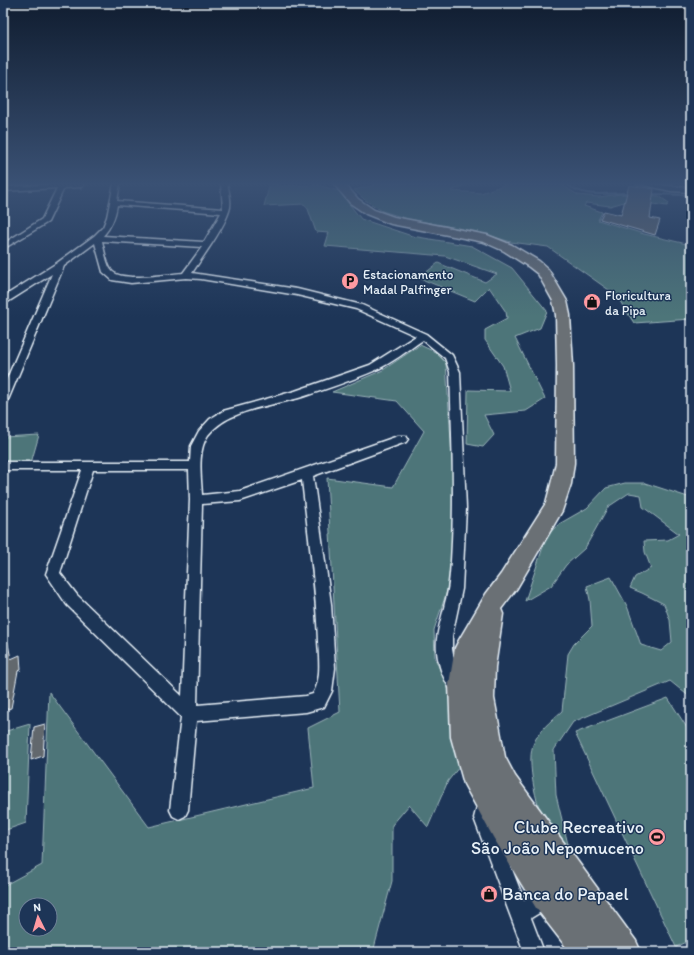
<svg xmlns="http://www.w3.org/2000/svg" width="694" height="955" font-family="Itim,sans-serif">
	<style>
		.green { fill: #4d7579; stroke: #9ab3b8; fill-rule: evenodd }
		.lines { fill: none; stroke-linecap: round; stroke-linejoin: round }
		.stream { stroke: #86a2b8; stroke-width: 2 }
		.building { fill: #62676d; stroke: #e8f1f8 }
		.street-casing { stroke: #e8f1f8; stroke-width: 3 }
		.primary-casing { stroke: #e8f1f8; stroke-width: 3 }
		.street { fill: #1d3557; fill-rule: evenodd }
		.primary { fill: #6b6f75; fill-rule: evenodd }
		.labels { text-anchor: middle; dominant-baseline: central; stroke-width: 3; stroke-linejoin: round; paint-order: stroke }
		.far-poi-label { font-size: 13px; fill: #e8f1f8; stroke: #1d3557; text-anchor: start }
		.near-poi-label { font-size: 18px; fill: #e8f1f8; stroke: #1d3557; text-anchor: end }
	</style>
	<rect width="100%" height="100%" fill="#1d3557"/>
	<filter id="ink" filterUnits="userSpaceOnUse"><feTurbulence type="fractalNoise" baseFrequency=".025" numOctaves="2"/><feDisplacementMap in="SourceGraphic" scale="8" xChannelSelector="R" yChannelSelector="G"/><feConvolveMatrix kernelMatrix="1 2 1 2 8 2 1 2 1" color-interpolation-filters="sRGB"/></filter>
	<g filter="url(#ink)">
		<path class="green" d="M 268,183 L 277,183 L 278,186 L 318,185 L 339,191 L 361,219 L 412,236 L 472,246 L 512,268 L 547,311 L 540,328 L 515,338 L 545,399 L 526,411 L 484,415 L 494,435 L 483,447 L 467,444 L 468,390 L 510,391 L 503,366 L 485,340 L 485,330 L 507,318 L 506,312 L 489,287 L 475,301 L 419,278 L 438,263 L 485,282 L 497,274 L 445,256 L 325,246 L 329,233 L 316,232 L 308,209 L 304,204 L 264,206 L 269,187 Z
			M 382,183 L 470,183 L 451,191 L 481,193 L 509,183 L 559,183 L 578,195 L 599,197 L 621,194 L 659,196 L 669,203 L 667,206 L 653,204 L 624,202 L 610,206 L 586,203 L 584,206 L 602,212 L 598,220 L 644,234 L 691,245 L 691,319 L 634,323 L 616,295 L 548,247 L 511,242 L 474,231 L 408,219 L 382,211 L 365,200 L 354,190 Z
			M 420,345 L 435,352 L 446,363 L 455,505 L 450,582 L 434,630 L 435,658 L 453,700 L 451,719 L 459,767 L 448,781 L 428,827 L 409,805 L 392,825 L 392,881 L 373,952 L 3,952 L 3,886 L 42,865 L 49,692 L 149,827 L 314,788 L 308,728 L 340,712 L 327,478 L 393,487 L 424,431 L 397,401 L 332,392 L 383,370 ZM 26,905 L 50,905 L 50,929 L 26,929 Z
			M 39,435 L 31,463 L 3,464 L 3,437 Z
			M 625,483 L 645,483 L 691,498 L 691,698 L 670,681 L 573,722 L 554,750 L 556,795 L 574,869 C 567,860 559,852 553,842 C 541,824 525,766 533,745 C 538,731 551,721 562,711 L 568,654 L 574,644 L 592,626 L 590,600 L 587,586 L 611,577 L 627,606 L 641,645 L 661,651 L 672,642 L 670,620 L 664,604 L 642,593 L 630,588 L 635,577 L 651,568 L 645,552 L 644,541 L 668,540 L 679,534 L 643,507 L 641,495 L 629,493 L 608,507 L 585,548 L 566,565 L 551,586 L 525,601 L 547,535 L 559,524 L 587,508 L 606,488 Z
			M 668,698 L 691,734 L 691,940 L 676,947 L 575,733 Z
			M 30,724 L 26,823 L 3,831 L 3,732 Z"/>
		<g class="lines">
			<path class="stream" d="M 564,183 C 589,200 604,192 631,193
				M 650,194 L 691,195"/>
		</g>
		<path class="building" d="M 629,185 L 654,189 L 650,218 L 660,220 L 655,235 L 600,219 L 604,211 L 621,215 Z
			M 7,639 L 11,659 L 20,655 L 21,670 L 18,671 L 11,708 L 3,710 L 3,640 Z
			M 45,724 L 43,756 L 31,760 L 34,727 Z"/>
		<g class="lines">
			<g class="street-casing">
				<path id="street" d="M 73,183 L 83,183 L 84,185 L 81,187 L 64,188 L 48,222 L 3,249 L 3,244 L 42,219 L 57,188 L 3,191 L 3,187 Z
					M 114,183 L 120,183 L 117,201 L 223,209 L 221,183 L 227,183 C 229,192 232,203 229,211 C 223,230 203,256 192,273 L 297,289 L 362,305 L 426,334 L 452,355 L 460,372 L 466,508 L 462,589 L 452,636 L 452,649 L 455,666 L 467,688 L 465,694 L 459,696 C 446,690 438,665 437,651 C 435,635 442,619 445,603 C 449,590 450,575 451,561 C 455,498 452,435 450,372 L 445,358 L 423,340 C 408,350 392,363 376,370 C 353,380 327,389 302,397 C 272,406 228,409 208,435 C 197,451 201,476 202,495 L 240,491 L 398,436 L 406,436 L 408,439 L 406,442 L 313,476 L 331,604 L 335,668 L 332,691 L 324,707 L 306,712 L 196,721 L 188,810 L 185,816 L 179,819 L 173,816 L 170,810 L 181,717 L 67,605 L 46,574 L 82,470 L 3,470 L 3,462 L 190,462 L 191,446 L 199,431 L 210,419 L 223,411 L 295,391 L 370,365 L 416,336 L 356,309 L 297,295 L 201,279 L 186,278 L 131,283 L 112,280 L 103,272 L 95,243 L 64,266 L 8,400 L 7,403 L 3,404 L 3,388 L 52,274 L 6,303 L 3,304 L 3,297 L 57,263 L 94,236 L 103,227 L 107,217 ZM 117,205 L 221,213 L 204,242 L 103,236 C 111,227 115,218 117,205 ZM 102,241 L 202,247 L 183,273 C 169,274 119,283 111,270 C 106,263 104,249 102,241 ZM 93,470 L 189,470 L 190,500 L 182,696 L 77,595 L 60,573 ZM 302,480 C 308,533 316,587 318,641 C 319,658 322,679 313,694 L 306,696 L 197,705 L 202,504 L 240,501 Z
					M 636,183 C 654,183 672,187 691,188 L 691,192 L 671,191 Z
					M 484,799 L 490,802 L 493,808 L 492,818 L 524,900 L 547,887 L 554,890 L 557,897 L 554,904 L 531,918 L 544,952 L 524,952 L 474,818 L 478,802 Z"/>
			</g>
			<g class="primary-casing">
				<path id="primary" d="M 333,183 L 344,183 L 358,199 L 374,210 L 394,217 L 487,235 L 512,245 L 539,261 L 548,269 L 567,301 L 570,315 L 573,366 L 574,463 L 571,484 L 562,511 L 517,588 L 501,609 L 503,614 L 495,667 L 494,698 L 505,757 L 515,776 L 636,941 L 641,952 L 570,952 L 536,908 L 493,837 L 464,784 L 451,737 L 449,684 L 455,648 L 459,640 L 486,594 L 501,574 L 546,503 L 551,484 L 556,463 L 557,366 L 556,315 L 553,301 L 538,274 L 529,267 L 504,251 L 484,242 L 391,224 L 366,214 L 350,203 Z"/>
			</g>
			<use href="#street" class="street"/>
			<use href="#primary" class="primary"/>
		</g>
	</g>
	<linearGradient id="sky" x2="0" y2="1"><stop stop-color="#101d30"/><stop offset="0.58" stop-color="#3a5174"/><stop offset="1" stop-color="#3a5174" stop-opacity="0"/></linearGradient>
	<rect width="694" height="317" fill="url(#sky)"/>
	<defs>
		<g id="parking-disc" transform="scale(0.9)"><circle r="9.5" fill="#ff9aa2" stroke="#1d3557"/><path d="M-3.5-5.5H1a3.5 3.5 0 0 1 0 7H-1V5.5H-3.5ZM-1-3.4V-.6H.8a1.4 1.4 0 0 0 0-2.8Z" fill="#111"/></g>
		<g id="shop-disc" transform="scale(0.9)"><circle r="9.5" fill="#ff9aa2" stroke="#1d3557"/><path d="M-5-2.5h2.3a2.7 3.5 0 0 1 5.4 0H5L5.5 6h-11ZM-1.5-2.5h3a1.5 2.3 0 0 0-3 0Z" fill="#111"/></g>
		<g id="stadium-disc" transform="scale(0.9)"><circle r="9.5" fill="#ff9aa2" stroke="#1d3557"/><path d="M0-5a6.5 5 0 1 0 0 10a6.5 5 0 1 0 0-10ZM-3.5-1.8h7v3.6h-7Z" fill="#111"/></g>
	</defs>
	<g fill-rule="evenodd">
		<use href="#parking-disc" x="350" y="281"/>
		<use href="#shop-disc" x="592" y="302"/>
		<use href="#stadium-disc" x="657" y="837"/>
		<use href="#shop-disc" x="489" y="894"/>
	</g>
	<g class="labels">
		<g class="far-poi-label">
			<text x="363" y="274">Estacionamento<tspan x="363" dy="15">Madal Palfinger</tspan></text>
			<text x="605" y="295">Floricultura<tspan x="605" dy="15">da Pipa</tspan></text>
		</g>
		<g class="near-poi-label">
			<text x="644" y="827">Clube Recreativo<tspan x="644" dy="21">São João Nepomuceno</tspan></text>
			<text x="502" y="894" text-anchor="start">Banca do Papael</text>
		</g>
	</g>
	<rect width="694" height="955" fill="none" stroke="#1d3557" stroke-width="16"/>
	<rect x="8" y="8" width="678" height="939" fill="none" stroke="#e8f1f8" stroke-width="1.5" filter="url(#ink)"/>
	<g transform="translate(38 917) rotate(355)"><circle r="19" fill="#1d3557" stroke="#6e8097"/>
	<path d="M0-3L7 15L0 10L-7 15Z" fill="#ff9aa2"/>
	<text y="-6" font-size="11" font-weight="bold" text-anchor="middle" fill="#e8f1f8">N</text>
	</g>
</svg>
